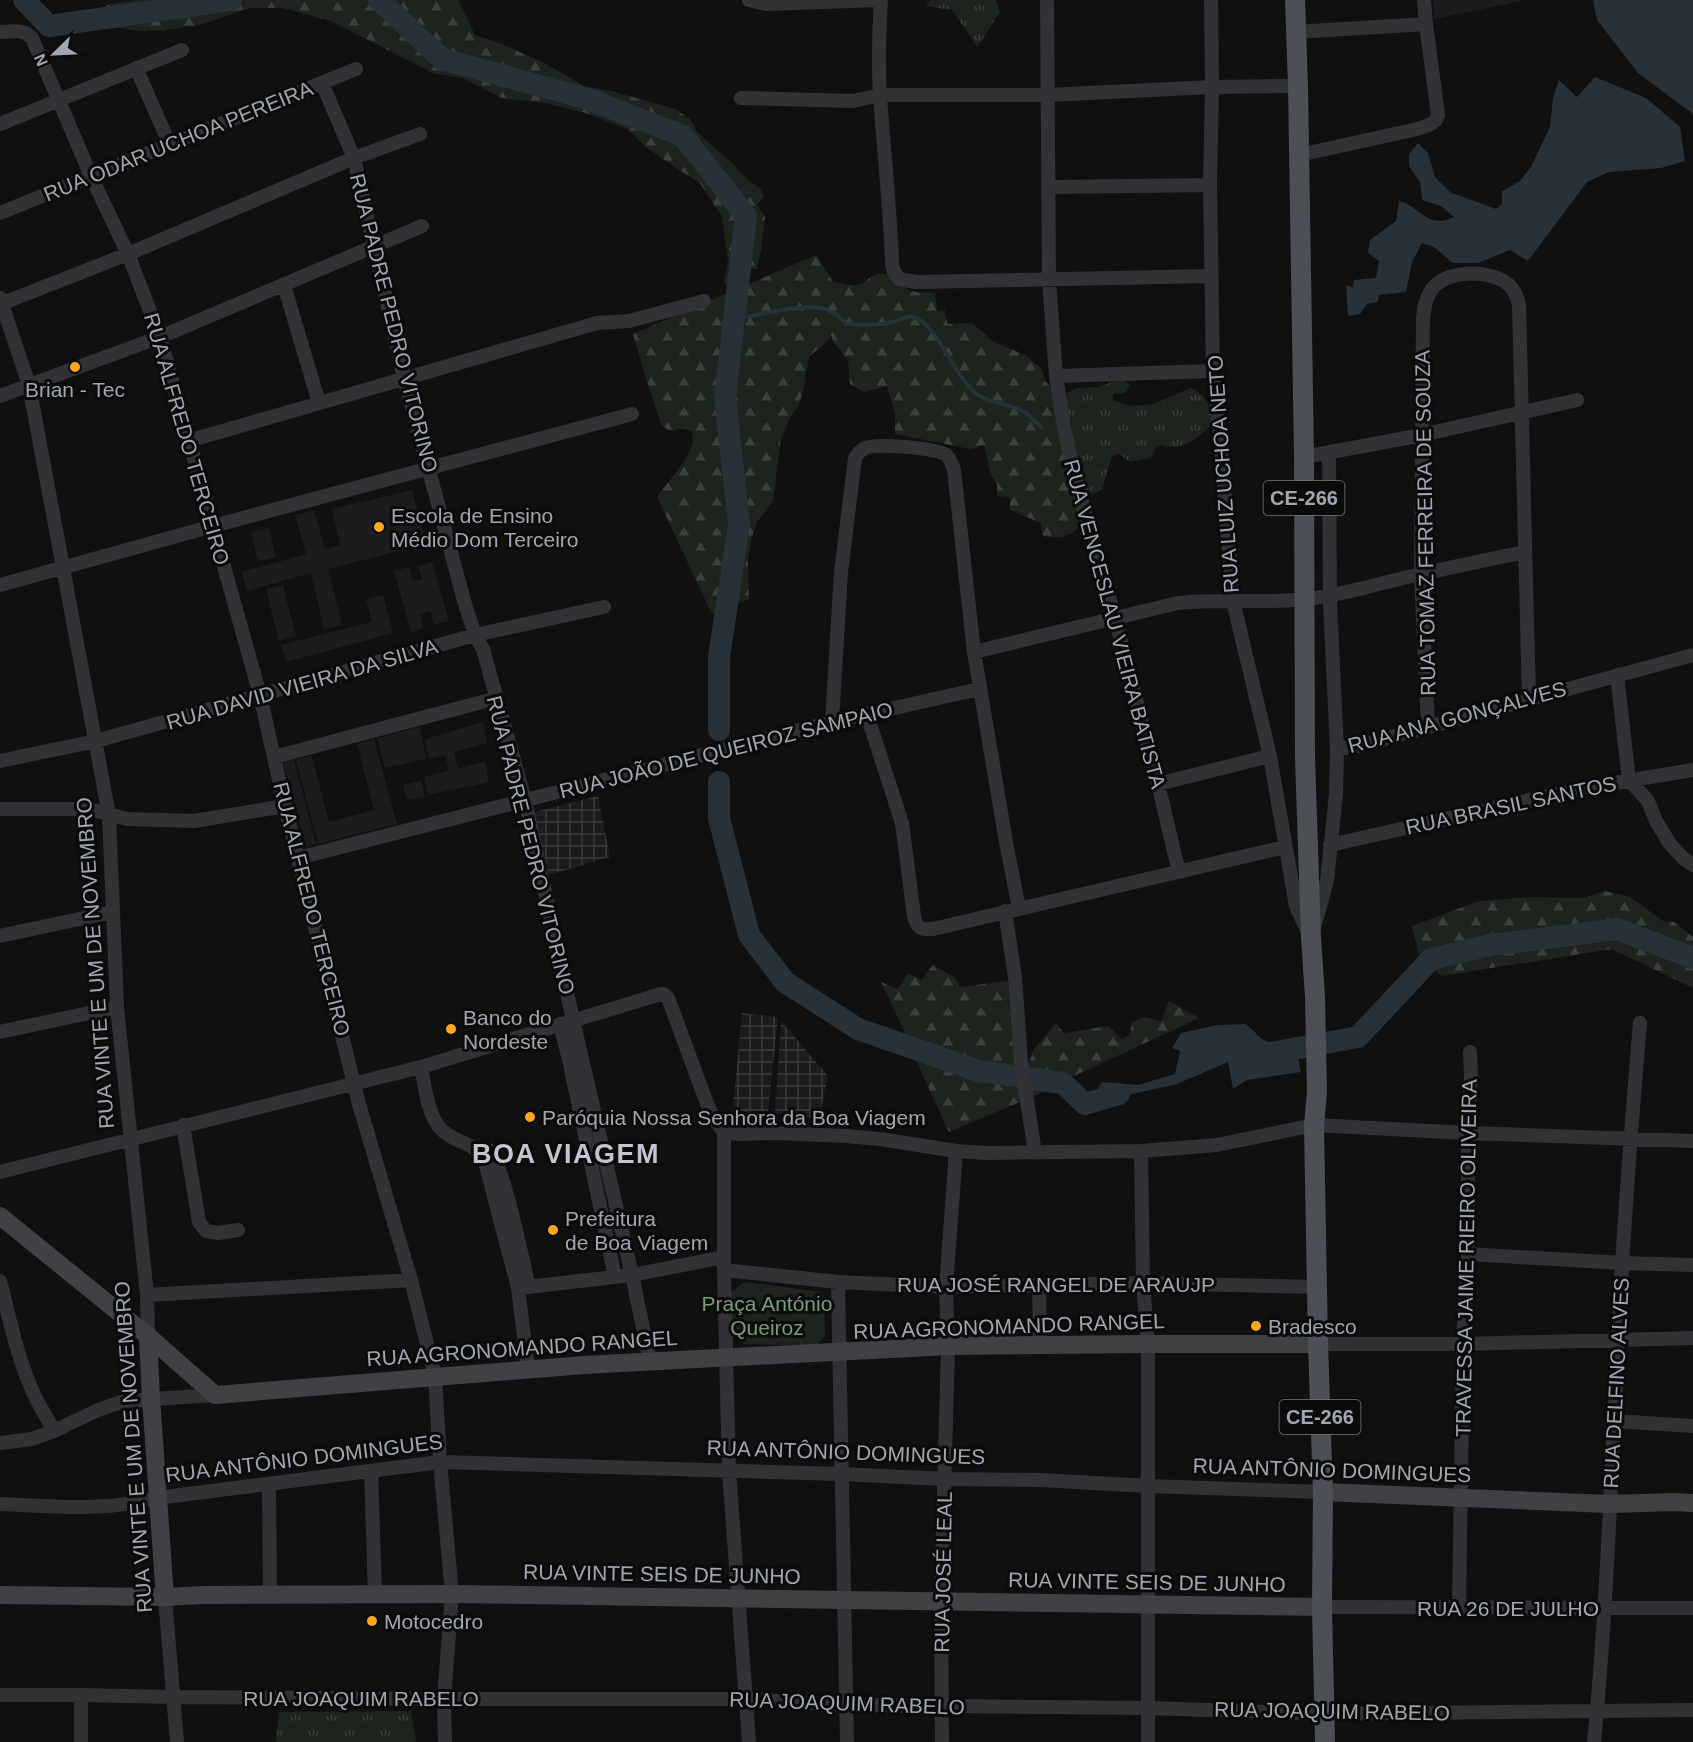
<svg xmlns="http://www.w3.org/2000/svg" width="1693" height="1742" font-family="Helvetica,sans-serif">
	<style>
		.built { fill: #1c1c1e }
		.industrial { fill: url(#industrial-grid) }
		.grass { fill: url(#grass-tufts) }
		.forest { fill: url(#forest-firs) }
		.green { fill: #1c241d }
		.water { fill: #283137 }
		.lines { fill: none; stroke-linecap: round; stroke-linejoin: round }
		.stream { stroke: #283137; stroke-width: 4 }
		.river { stroke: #283137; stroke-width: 22 }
		.street { stroke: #313236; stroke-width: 14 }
		.secondary { stroke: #3f4147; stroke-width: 18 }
		.primary { stroke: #4d4f56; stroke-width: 20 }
		.poi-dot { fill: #faa81f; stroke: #0b0b0c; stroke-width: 2 }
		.labels { text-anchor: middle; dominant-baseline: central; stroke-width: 6; stroke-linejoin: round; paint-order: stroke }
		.shield { fill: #0b0b0c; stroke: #737881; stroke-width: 1.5 }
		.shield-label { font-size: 20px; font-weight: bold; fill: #a0a7b3 }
		.street-label { font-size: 21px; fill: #a0a7b3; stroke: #0b0b0c }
		.poi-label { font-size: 21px; fill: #a0a7b3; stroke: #0b0b0c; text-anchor: start }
		.park-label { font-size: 21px; fill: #769f77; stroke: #0b0b0c }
		.district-label { font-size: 27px; font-weight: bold; letter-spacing: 1.5px; fill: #c1c5cf; stroke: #0b0b0c }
	</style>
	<defs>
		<pattern id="industrial-grid" width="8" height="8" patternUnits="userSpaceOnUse" patternTransform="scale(1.5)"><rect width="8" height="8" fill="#1c1c1e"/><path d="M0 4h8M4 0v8" fill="none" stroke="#3a3a3c"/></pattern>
		<pattern id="grass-tufts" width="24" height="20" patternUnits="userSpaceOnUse" patternTransform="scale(1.5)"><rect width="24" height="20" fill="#1c241d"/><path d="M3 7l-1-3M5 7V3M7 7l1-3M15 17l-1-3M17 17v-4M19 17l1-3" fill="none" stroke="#3a413b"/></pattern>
		<pattern id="forest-firs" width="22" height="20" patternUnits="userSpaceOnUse" patternTransform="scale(1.5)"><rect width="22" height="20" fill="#1c241d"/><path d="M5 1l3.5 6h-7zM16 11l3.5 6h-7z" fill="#3a413b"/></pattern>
	</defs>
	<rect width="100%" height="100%" fill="#101011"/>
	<path class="built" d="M 1433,0 L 1526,0 L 1434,19 Z
		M 412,490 L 426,544 L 328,569 L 342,625 L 324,629 L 311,573 L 247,591 L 242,572 L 306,554 L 295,515 L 314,510 L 325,549 L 340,545 L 332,509 Z
		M 269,528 L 276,557 L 258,561 L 251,532 Z
		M 432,562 L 449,621 L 434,625 L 430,611 L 420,614 L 423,629 L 411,632 L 394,571 L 409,567 L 413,581 L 422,579 L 418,566 Z
		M 283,585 L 296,636 L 279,641 L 266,589 Z
		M 383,595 L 393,633 L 286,662 L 281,645 L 372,622 L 366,599 Z
		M 483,722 L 487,743 L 454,752 L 458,769 L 485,761 L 489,782 L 428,795 L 424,777 L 449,770 L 445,755 L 429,759 L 425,739 Z
		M 420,727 L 426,759 L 385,768 L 377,738 Z
		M 374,739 L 397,824 L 318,844 L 296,760 L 312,756 L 329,822 L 374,810 L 357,744 Z
		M 294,759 L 316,844 L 306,847 L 283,762 Z
		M 421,781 L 425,797 L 407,800 L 403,785 Z"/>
	<path class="industrial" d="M 598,796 L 610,857 L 549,875 L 534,812 Z
		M 742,1013 L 778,1017 L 767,1121 L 732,1117 Z
		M 781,1021 L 828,1076 L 819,1119 L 775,1113 Z"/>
	<path class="grass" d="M 930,0 L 996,0 L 1000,12 L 978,46 L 978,48 L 952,10 L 926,6 Z
		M 1121,378 L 1130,385 L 1125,393 L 1113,394 L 1113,400 L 1131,406 L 1154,404 L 1190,388 C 1207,395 1210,405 1214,423 C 1197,438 1186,452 1161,445 L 1156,447 L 1151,458 L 1130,462 L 1119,454 L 1112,456 L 1102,490 L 1091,495 L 1083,492 L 1063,395 L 1077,388 L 1099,387 Z
		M 411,1711 L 416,1742 L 276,1742 L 279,1712 Z"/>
	<path class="forest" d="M 134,0 L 458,0 L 475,35 L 502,44 L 538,60 L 569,77 L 583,86 L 611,91 L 675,109 L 690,119 L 697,132 L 733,164 L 746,178 L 761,189 L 764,196 L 757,205 L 765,217 L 761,251 L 757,269 L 747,268 L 729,287 L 724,284 L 728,261 L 722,217 L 700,183 L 673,166 L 646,147 L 627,129 L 586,113 L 546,103 L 502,98 L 462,78 L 433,73 L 331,21 L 283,8 L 250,8 L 200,25 L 166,30 L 139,31 L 115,27 L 102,14 L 107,5 Z
		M 816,255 L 833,282 C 841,283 854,287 861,284 C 867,281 872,275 878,274 C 892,271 899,286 911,291 C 919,293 927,292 935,294 L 937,311 L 945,310 L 946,318 L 948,324 L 972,323 L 994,342 L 1025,355 L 1041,368 L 1045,381 L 1051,387 L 1083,524 C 1069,536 1063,540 1043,536 L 1041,523 L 1010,510 L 1010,497 L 997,496 L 997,484 L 990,473 L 984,445 L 970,449 L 895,434 L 895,413 L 887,386 L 864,392 L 850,384 L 848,360 L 834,343 L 831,335 L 827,341 L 809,357 L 803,392 L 798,407 L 790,418 L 781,438 L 773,501 L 757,522 L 751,540 L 748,560 L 749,599 L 712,614 L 657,497 C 666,484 692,456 693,441 C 693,438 692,435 692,432 C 689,431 686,429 683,429 C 672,428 672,435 661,424 L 645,375 L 633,334 Z
		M 1605,891 L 1630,897 L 1663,921 L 1674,922 L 1693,937 L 1693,988 L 1612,949 L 1441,976 L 1418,952 L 1412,926 L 1479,901 L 1534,897 L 1583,898 Z
		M 933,965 L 954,977 L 960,987 L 1008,981 L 1015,1071 L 980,1065 L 908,1039 L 881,982 L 898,989 L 908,973 L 921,980 Z
		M 1169,1001 L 1199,1018 L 1074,1076 L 1026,1070 L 1034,1049 L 1056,1023 L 1064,1033 L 1109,1026 L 1122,1039 L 1130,1035 L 1132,1022 L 1144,1017 L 1161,1021 Z
		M 913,1054 L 973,1076 L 1053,1088 L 949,1132 Z"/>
	<path class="green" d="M 748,1282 L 821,1292 L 824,1297 L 825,1336 L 818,1344 L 813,1346 L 744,1344 L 739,1341 L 733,1333 L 731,1293 L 741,1284 Z"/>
	<path class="water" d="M 1593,0 L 1693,0 L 1693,114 L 1638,73 L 1597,20 Z
		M 1595,77 L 1646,98 L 1680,127 L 1685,161 L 1661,168 L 1609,172 L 1587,182 L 1528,261 L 1510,250 L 1478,263 L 1453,263 L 1434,247 L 1422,243 L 1412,262 L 1406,292 L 1379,295 L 1378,302 L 1367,304 L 1360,314 L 1348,316 L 1346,285 L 1353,287 L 1354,280 L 1376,278 L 1379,261 L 1368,253 L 1370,240 L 1396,221 L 1399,201 C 1421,207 1428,230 1454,217 L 1441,206 L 1422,200 L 1420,182 L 1409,166 L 1409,154 L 1418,143 L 1428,153 L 1435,177 L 1450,192 L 1496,209 L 1502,204 L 1502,191 L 1520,181 L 1531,167 L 1550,127 L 1553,98 L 1559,80 L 1577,97 Z
		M 1246,1024 L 1262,1039 L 1273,1044 L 1270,1064 L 1297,1053 L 1301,1072 L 1247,1080 L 1233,1089 L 1228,1062 L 1177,1084 L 1110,1099 L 1081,1104 L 1060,1086 L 1094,1094 L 1102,1082 L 1138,1085 L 1175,1074 L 1180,1051 L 1172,1048 L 1181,1033 L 1217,1025 Z"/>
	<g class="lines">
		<path class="stream" d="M 734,319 C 758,315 807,302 828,310 C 835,313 841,318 847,324 C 860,324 874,326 888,323 C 896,322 906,315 914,317 C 933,321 955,373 970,388 C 987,406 1006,401 1024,412 C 1030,415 1035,422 1041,427"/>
		<path class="river" d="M 24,0 L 49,26 L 231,0
			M 379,0 L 442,59 L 588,99 L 683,136 L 746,216 L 725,397 L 739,524 L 719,657 L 719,730
			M 719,782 L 719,818 L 749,935 L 785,982 L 858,1029 L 979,1071 L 1063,1083 L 1085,1104 L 1119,1094
			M 1243,1058 L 1358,1037 L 1431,959 L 1491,945 L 1617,929 L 1693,958"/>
		<path class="street" d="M 749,0 L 766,4 L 880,0
			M 881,0 C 879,32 878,65 880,97 C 884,152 890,207 892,262 L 894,272 L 899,279 L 915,282 L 1211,276
			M 1047,0 L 1049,280 L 1056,376 L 1064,428 L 1074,474 L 1115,618 L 1158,784 L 1179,872
			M 1211,0 L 1212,87 L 1210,185 L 1213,371 L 1221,448 L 1233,601 L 1270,756 L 1296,906 L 1307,930
			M 0,32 C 12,31 23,29 32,38 L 91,176 L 128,254 L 160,337 L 260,695 L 285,806 L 359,1104 L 411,1280 L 435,1376 L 440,1462 L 452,1594 L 444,1699 L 445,1742
			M 1295,32 L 1426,24
			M 136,68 L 170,145
			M 322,83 L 354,158 L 404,378 L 465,604 L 475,635 L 483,649 L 486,660 L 525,800 L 573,1020 L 632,1275 L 650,1361
			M 741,98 L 853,101 L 880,95 L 1048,95 L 1212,87 L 1298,86
			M 0,124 L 182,50
			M 1299,155 L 1417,129 C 1426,126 1435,125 1438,115 L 1426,24 L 1424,0
			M 1049,187 L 1210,185
			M 0,213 L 356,69
			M 284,285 L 319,403
			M 0,298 L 29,385 L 109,815 L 117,1007 L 147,1295 L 148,1336
			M 3,303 L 128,254 L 354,158 L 420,134
			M 1056,376 L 1213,371
			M 0,396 L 160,337 L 422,226
			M 188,441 L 597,323 L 629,321 L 704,301
			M 1329,452 L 1330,604 L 1337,749
			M 1304,457 L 1422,435 L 1577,400
			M 0,585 L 213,526 L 632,414
			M 974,652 L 1178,603 C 1220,598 1263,604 1306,599 C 1336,596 1366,587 1395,580 C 1438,570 1482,561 1525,552
			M 1617,675 L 1629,780 L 1648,801 L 1656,821 L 1670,844 L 1683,858 L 1693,865
			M 867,715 L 902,823 L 914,916 C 917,929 921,930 933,929 L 1285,847
			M 832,722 L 841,572 L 855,458 C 858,453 861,450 865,448 C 878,443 932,448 945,454 C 950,457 952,465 954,470 L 974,652 L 1006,842 L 1019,908
			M 1428,727 L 1421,574 L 1423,319 C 1424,310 1425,300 1430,292 C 1443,269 1490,269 1508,284 C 1515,290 1517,297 1519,305 L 1529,699
			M 274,757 L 497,698
			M 0,761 L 96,741 L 475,635 L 604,607
			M 1158,784 L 1270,756
			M 0,809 L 90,809 L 127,819 L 194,821 L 285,806
			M 1330,845 L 1584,788 L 1693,770
			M 298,858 L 832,722 L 979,689
			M 1005,911 L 1015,977 L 1021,1061 L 1035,1153
			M 1315,924 L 1327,881 L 1336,794 L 1337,749 L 1362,745 L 1693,655
			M 0,936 L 112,912
			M 560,1024 L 570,1064 L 615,1277
			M 0,1032 L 117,1007
			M 421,1067 C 425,1086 427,1114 441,1129 C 456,1145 473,1139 485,1162 L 518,1288 L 528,1369
			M 183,1125 L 199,1222 L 206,1231 L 218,1233 L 238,1230
			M 477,1150 L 489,1150 C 503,1162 523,1263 529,1287
			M 1141,1151 L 1143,1283 L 1148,1344 L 1148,1742
			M 0,1172 L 421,1067 L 661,994 L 664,994 L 668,998 L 708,1106 L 715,1120 L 724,1132
			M 1468,1254 L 1622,1263 L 1693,1265
			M 724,1270 L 838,1282 L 946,1287 L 1143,1283 L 1317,1287
			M 0,1281 C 9,1316 16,1352 30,1385 C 36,1401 46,1416 54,1431
			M 838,1282 L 847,1742
			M 1039,1284 L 1040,1345
			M 518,1288 L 632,1275 L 724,1257
			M 147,1295 L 411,1280
			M 1318,1344 L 1463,1344 L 1693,1338
			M 1614,1421 L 1693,1426
			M 0,1443 L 32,1439 L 54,1431 L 98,1410 L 124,1401 L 215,1395
			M 371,1471 L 375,1593
			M 269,1484 L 270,1596
			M 0,1504 C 52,1506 106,1512 157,1498 L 440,1462 L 841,1474 L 944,1479 L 1040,1480 L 1148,1486 L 1323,1492
			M 165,1597 L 177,1742
			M 1322,1607 L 1693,1608
			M 1459,1608 L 1463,1344 L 1468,1254 L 1468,1133 L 1471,1077 L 1470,1052
			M 0,1695 L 81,1695 L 173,1697 L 444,1699 L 746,1699 L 846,1705 L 1148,1708 L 1326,1714 L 1693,1710
			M 81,1742 L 81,1695
			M 749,1742 L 729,1471 L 724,1270 L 724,1132 L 739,1134 L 776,1133 L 846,1136 L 880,1139 L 956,1151 L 987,1153 L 1141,1151 L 1217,1145 L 1314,1125 L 1468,1133 L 1693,1141
			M 942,1742 L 941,1601 L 948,1346 L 946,1287 L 956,1151
			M 1594,1742 C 1607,1608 1611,1474 1618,1340 C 1623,1234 1631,1129 1640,1023"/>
		<path class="secondary" d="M 0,1216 L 148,1336 L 215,1395 L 584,1365 L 948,1346 L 1148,1344 L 1318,1344
			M 148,1336 L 151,1398 L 165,1597
			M 1323,1492 L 1609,1504 L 1675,1502 L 1693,1503
			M 0,1595 L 165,1597 L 204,1595 L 452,1594 L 1322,1607"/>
		<path class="primary" d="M 1295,0 L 1298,86 L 1304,457 L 1305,758 L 1311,937 L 1315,997 L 1317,1092 L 1314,1125 L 1318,1344 L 1323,1492 L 1322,1607 L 1325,1742"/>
	</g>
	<g class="poi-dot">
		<circle cx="75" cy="367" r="6"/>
		<circle cx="379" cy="527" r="6"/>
		<circle cx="451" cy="1029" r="6"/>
		<circle cx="530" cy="1117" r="6"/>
		<circle cx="553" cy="1230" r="6"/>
		<circle cx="1256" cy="1326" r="6"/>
		<circle cx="372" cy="1621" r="6"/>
	</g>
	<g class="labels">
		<g class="shield">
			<rect x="1263.5" y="481" width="81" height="34" rx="4.5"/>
			<rect x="1279.5" y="1400" width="81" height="34" rx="4.5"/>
		</g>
		<g class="shield-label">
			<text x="1304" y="498">CE-266</text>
			<text x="1320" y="1417">CE-266</text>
		</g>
		<g class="street-label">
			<text transform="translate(178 141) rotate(-22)">RUA ODAR UCHOA PEREIRA</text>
			<text transform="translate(394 323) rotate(76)">RUA PADRE PEDRO VITORINO</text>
			<text transform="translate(187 439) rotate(74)">RUA ALFREDO TERCEIRO</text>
			<text transform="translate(1223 474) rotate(-94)">RUA LUIZ UCHOA NETO</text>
			<text transform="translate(1425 523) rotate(-91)">RUA TOMAZ FERREIRA DE SOUZA</text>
			<text transform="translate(1115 624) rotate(75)">RUA VENCESLAU VIEIRA BATISTA</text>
			<text transform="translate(302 684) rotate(-16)">RUA DAVID VIEIRA DA SILVA</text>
			<text transform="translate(1457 717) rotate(-15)">RUA ANA GONÇALVES</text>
			<text transform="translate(726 750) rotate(-14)">RUA JOÃO DE QUEIROZ SAMPAIO</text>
			<text transform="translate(1511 805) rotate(-12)">RUA BRASIL SANTOS</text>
			<text transform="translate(531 845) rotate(76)">RUA PADRE PEDRO VITORINO</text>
			<text transform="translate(312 909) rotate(76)">RUA ALFREDO TERCEIRO</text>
			<text transform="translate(95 963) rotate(-94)">RUA VINTE E UM DE NOVEMBRO</text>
			<text transform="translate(1466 1258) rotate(-89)">TRAVESSA JAIME RIEIRO OLIVEIRA</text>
			<text x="1056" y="1284">RUA JOSÉ RANGEL DE ARAUJP</text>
			<text transform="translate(1009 1326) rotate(-2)">RUA AGRONOMANDO RANGEL</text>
			<text transform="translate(522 1348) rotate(-4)">RUA AGRONOMANDO RANGEL</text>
			<text transform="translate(1616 1383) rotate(-87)">RUA DELFINO ALVES</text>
			<text transform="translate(133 1447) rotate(-94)">RUA VINTE E UM DE NOVEMBRO</text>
			<text transform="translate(846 1452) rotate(2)">RUA ANTÔNIO DOMINGUES</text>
			<text transform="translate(304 1458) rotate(-7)">RUA ANTÔNIO DOMINGUES</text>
			<text transform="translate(1332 1470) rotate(2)">RUA ANTÔNIO DOMINGUES</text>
			<text transform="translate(943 1572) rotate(-89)">RUA JOSÉ LEAL</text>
			<text transform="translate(662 1574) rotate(1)">RUA VINTE SEIS DE JUNHO</text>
			<text transform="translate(1147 1582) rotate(1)">RUA VINTE SEIS DE JUNHO</text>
			<text x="1508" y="1608">RUA 26 DE JULHO</text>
			<text x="361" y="1698">RUA JOAQUIM RABELO</text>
			<text transform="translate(847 1703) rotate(2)">RUA JOAQUIM RABELO</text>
			<text transform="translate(1332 1711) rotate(1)">RUA JOAQUIM RABELO</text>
		</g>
		<g class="poi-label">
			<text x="75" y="389" text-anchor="middle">Brian - Tec</text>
			<text x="391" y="515">Escola de Ensino<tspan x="391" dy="24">Médio Dom Terceiro</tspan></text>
			<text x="463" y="1017">Banco do<tspan x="463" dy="24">Nordeste</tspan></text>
			<text x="542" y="1117">Paróquia Nossa Senhora da Boa Viagem</text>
			<text x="565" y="1218">Prefeitura<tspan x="565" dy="24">de Boa Viagem</tspan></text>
			<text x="1268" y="1326">Bradesco</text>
			<text x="384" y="1621">Motocedro</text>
		</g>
		<g class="park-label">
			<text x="767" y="1303">Praça António<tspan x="767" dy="24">Queiroz</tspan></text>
		</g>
		<g class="district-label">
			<text x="566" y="1154">BOA VIAGEM</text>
		</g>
	</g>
	<g transform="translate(54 54) rotate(246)" stroke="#0b0b0c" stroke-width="4.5" paint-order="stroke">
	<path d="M0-4.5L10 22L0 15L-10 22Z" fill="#a0a7b3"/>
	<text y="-9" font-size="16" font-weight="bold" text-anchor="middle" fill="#a0a7b3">N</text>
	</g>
</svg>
